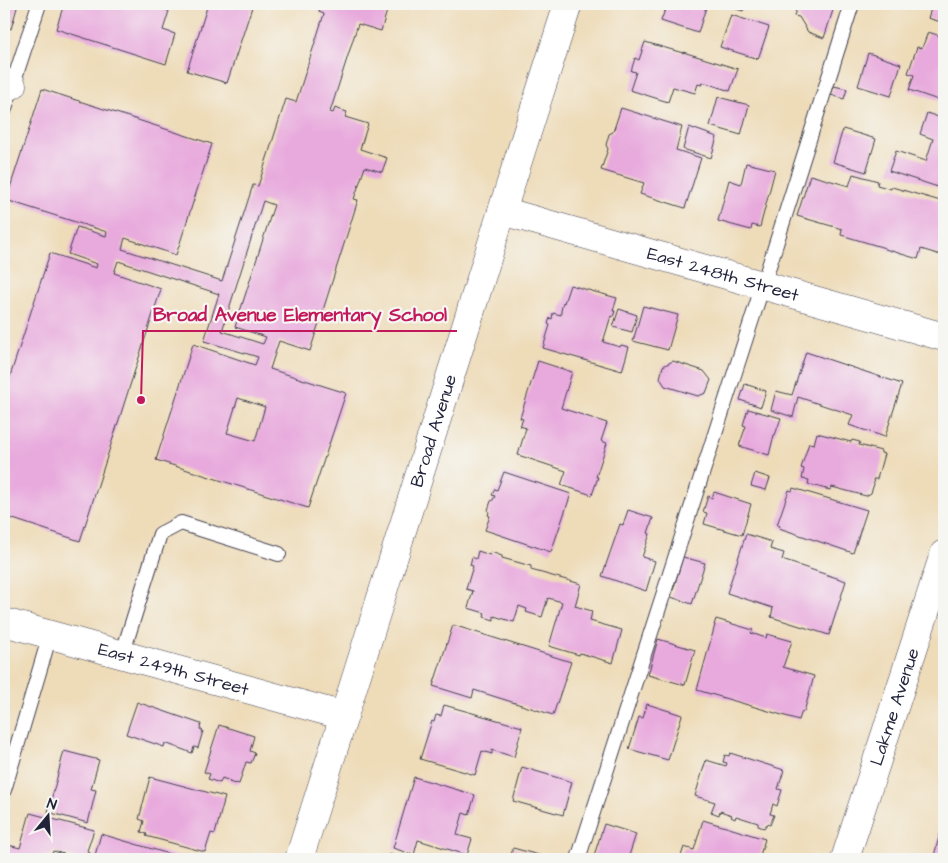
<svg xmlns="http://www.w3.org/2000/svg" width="948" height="863" font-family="'Architects Daughter',sans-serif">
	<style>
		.building { fill: #e8aadd; fill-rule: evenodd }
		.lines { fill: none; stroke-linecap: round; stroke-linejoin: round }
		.service-casing { stroke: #413e4e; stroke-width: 16 }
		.minor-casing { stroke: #413e4e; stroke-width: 29 }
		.tertiary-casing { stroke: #413e4e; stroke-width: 29 }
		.service { stroke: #fff; stroke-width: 14 }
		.minor { stroke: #fff; stroke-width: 28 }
		.tertiary { stroke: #fff; stroke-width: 28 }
		.labels { text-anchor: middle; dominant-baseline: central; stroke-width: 4.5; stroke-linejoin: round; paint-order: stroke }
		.street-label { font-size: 18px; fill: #22223b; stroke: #f6f6f2 }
		.leader { fill: none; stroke: #c2185b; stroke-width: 2 }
		.callout-dot { fill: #c2185b; stroke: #f6f6f2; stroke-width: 2 }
		.callout-label { font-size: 19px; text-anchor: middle; font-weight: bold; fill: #c2185b; stroke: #f6f6f2; stroke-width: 4.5; stroke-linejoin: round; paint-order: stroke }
	</style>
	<rect width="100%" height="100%" fill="#f6f6f2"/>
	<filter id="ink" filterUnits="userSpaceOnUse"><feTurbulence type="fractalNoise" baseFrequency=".02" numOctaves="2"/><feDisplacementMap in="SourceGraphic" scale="10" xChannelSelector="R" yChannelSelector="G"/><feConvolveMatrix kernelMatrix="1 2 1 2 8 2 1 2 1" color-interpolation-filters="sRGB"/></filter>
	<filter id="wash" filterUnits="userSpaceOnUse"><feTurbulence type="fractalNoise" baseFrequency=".0096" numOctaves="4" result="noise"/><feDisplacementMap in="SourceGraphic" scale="20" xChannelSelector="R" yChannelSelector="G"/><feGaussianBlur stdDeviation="1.12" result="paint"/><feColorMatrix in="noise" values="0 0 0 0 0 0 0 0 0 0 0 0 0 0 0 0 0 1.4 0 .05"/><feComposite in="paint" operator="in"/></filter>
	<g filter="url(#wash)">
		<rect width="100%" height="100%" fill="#eedcb9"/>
		<g id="blocks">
			<path class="building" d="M 4,4 L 18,4 L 11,29 L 4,26 Z
				M 64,4 L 146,4 L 169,11 L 163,30 L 175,34 L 166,64 L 56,29 Z
				M 208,4 L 253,4 L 227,83 L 187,71 Z
				M 322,4 L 389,4 L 381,31 L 358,24 L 330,112 L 333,113 L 335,108 L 347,112 L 345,117 L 368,124 L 360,149 L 387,158 L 382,172 L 365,167 L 354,199 L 358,200 L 310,351 L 279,341 L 270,369 L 346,393 L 308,508 L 156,460 L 193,344 L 255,365 L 258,357 L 204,341 L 219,294 L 118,261 L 114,273 L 161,289 L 80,541 L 4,516 L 4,395 L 50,253 L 96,268 L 97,264 L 68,254 L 77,227 L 106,236 L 107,232 L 6,200 L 42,89 L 212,144 L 176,255 L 125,238 L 122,249 L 222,281 L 253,185 L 258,186 L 286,99 L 296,102 L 324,14 L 319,12 ZM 263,201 L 274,205 L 235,327 L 266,337 L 263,344 L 222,331 ZM 238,398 L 265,407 L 255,441 L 227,433 Z
				M 667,4 L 707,4 L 698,33 L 661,21 Z
				M 720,4 L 746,4 L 743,11 Z
				M 798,4 L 835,4 L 824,38 L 808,32 L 799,17 L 794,16 Z
				M 927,4 L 944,4 L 944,23 L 928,18 L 932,6 Z
				M 731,15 L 769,27 L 758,59 L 720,47 Z
				M 928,32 L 944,37 L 944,102 L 909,90 L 914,75 L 908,73 L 917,47 L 922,48 Z
				M 645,42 L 683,53 L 683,52 L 738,69 L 730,91 L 703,82 L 702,85 L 698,84 L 695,93 L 673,87 L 668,102 L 630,90 L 636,72 L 631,71 L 635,58 L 639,60 Z
				M 868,53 L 901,64 L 891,96 L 858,86 Z
				M 834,86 L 847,89 L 844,99 L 831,95 Z
				M 718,97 L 749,105 L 741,135 L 710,126 Z
				M 621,108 L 682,127 L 676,150 L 701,158 L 685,208 L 640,194 L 644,183 L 601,170 L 608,149 L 606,145 L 609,134 L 613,132 Z
				M 927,113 L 944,119 L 944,189 L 889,171 L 896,151 L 926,161 L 933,139 L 920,134 Z
				M 689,127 L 717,137 L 711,158 L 683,149 Z
				M 843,129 L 876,139 L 866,172 L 833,162 Z
				M 746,163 L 775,170 L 760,227 L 752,225 L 751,230 L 718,221 L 729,180 L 741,184 Z
				M 853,174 L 878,181 L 877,185 L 891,189 L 892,187 L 944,202 L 944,256 L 921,249 L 918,259 L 885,249 L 885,248 L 841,235 L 842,229 L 797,216 L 810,175 L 849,186 Z
				M 570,285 L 617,298 L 613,311 L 615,311 L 613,317 L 611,316 L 603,342 L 620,347 L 621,345 L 629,347 L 622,371 L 543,348 L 550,325 L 548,324 L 550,318 L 552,319 L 553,313 L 561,315 L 561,311 L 563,302 L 564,303 Z
				M 643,306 L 678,315 L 668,350 L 633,341 Z
				M 619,309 L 637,315 L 632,332 L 613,327 Z
				M 806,352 L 902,384 L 885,437 L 849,425 L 853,415 L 798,397 L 793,417 L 771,410 L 776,391 L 792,395 Z
				M 538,361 L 572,372 L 561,408 L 607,423 L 601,441 L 607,443 L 596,477 L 598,477 L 592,495 L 561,485 L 566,471 L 518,455 L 526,428 L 520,426 L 523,419 L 520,418 Z
				M 673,361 L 704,371 L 711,380 L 706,393 L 698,396 L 665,386 L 660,378 L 663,366 Z
				M 745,384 L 766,391 L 761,407 L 740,400 Z
				M 748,409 L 781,418 L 775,435 L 774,435 L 769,455 L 739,446 L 746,426 L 743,425 Z
				M 817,433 L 851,442 L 852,440 L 860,442 L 859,445 L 881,451 L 881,453 L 884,454 L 877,479 L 873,479 L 874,484 L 871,493 L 866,496 L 832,487 L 830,490 L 808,484 L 809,480 L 802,479 L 804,469 L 801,468 L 809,443 L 814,444 Z
				M 504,472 L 571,494 L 551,552 L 485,530 L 490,516 L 488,515 L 489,512 L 488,510 L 491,501 L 493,500 L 495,496 L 492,495 L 495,489 L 497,490 Z
				M 755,473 L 770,478 L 766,490 L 751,486 Z
				M 793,488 L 867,510 L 853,553 L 779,528 L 780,526 L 777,525 L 789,490 L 792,491 Z
				M 714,492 L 751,504 L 742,535 L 704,524 L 707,513 L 703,512 L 708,496 L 712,498 Z
				M 628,510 L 653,518 L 648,533 L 650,534 L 642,557 L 655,561 L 646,591 L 602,576 L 620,524 L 623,525 Z
				M 746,534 L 772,542 L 770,549 L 784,553 L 782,560 L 846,581 L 829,635 L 771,617 L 773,608 L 727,593 Z
				M 478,551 L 490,555 L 491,552 L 502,556 L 502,558 L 531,566 L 531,570 L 581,584 L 575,606 L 592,611 L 590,621 L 622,630 L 613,663 L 580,653 L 579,655 L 549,646 L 562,602 L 548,598 L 542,617 L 526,612 L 527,609 L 519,606 L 514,622 L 494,616 L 494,620 L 484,617 L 485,613 L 468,608 L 473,591 L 466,589 L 473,566 L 470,565 L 472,557 L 476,559 Z
				M 683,557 L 705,563 L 692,604 L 671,597 Z
				M 716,619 L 753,630 L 751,633 L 766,638 L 767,634 L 792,641 L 783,667 L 814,676 L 804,712 L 802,711 L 799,720 L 697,690 L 715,625 L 714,625 Z
				M 453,625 L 571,662 L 553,715 L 474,690 L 472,698 L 433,686 Z
				M 658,639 L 695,650 L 685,685 L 648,675 Z
				M 137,702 L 201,724 L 200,729 L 203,731 L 198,748 L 194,747 L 192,753 L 165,743 L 164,747 L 126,734 Z
				M 647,704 L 682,715 L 668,760 L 629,749 L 639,717 L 643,718 Z
				M 444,705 L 522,727 L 514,757 L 492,750 L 492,754 L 482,751 L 475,775 L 420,759 L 432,721 L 434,722 L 436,715 L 441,716 Z
				M 219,725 L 254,736 L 250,751 L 255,753 L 251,763 L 246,762 L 239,784 L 236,783 L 235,784 L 229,782 L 230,781 L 222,778 L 220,783 L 208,779 L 210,774 L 204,772 Z
				M 64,751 L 99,760 L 91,789 L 96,790 L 88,823 L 48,812 Z
				M 730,753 L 784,770 L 778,789 L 782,790 L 777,806 L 773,804 L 770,814 L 774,815 L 770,825 L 767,824 L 764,828 L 758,826 L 758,823 L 736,816 L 735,819 L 731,817 L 732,815 L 720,811 L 719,815 L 711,812 L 715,802 L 695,796 L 706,760 L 726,766 L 727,763 L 723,762 L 725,755 L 729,756 Z
				M 522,767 L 572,782 L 563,815 L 513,801 Z
				M 150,777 L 225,797 L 215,834 L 211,833 L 205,852 L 146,836 L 147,834 L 141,832 L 144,821 L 139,819 Z
				M 414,777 L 475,795 L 469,815 L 463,813 L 457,835 L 472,839 L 467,855 L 418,840 L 414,855 L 393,848 Z
				M 30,813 L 94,830 L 87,851 L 90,852 L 88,858 L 81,859 L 53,851 L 51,856 L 48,855 L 47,859 L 4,859 L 8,845 L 20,848 Z
				M 703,820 L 765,839 L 759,859 L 680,859 L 684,847 L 694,850 Z
				M 604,824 L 636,834 L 628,859 L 593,859 Z
				M 101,834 L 183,858 L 184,855 L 197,859 L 94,859 Z
				M 940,834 L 944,835 L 944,859 L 933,859 Z
				M 513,848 L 546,857 L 545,859 L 510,859 Z
				M 389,854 L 404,859 L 388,859 Z"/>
		</g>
	</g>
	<g filter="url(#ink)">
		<use href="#blocks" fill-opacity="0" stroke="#413e4e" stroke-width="1"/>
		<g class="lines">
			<g class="service-casing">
				<path id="service" d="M 4,111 L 39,4
					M 122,655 L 160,534 L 181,523 L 279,554
					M 4,790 L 50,635
					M 578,859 L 763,285 L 852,4"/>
			</g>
			<g class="minor-casing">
				<g id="minor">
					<path d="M 4,82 L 12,85"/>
					<path id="s1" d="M 502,211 L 944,337"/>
					<path id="s2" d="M 4,622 L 344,716 L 299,859"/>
				</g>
			</g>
			<g class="tertiary-casing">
				<g id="tertiary">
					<path id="s3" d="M 344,716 L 502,211 L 568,4"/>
					<path id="s4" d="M 845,859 L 944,554"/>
				</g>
			</g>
			<use href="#service" class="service"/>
			<use href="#minor" class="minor"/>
			<use href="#tertiary" class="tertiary"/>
		</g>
	</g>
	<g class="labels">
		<g class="street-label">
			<text stroke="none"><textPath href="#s1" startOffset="230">East 248th Street</textPath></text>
			<text stroke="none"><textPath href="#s3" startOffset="299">Broad Avenue</textPath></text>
			<text stroke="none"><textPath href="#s2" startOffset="176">East 249th Street</textPath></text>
			<text stroke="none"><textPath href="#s4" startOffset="160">Lakme Avenue</textPath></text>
		</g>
	</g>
	<path class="leader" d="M141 400L143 331H457"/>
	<circle class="callout-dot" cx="141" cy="400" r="5"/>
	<g class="callout-label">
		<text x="300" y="321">Broad Avenue Elementary School</text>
	</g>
	<rect width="948" height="863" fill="none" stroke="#f6f6f2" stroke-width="20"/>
	<g transform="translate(48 816) rotate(18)" stroke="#f6f6f2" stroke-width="4" paint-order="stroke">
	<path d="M0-4L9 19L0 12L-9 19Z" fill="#22223b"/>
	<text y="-8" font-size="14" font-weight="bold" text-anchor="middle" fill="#22223b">N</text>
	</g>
</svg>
